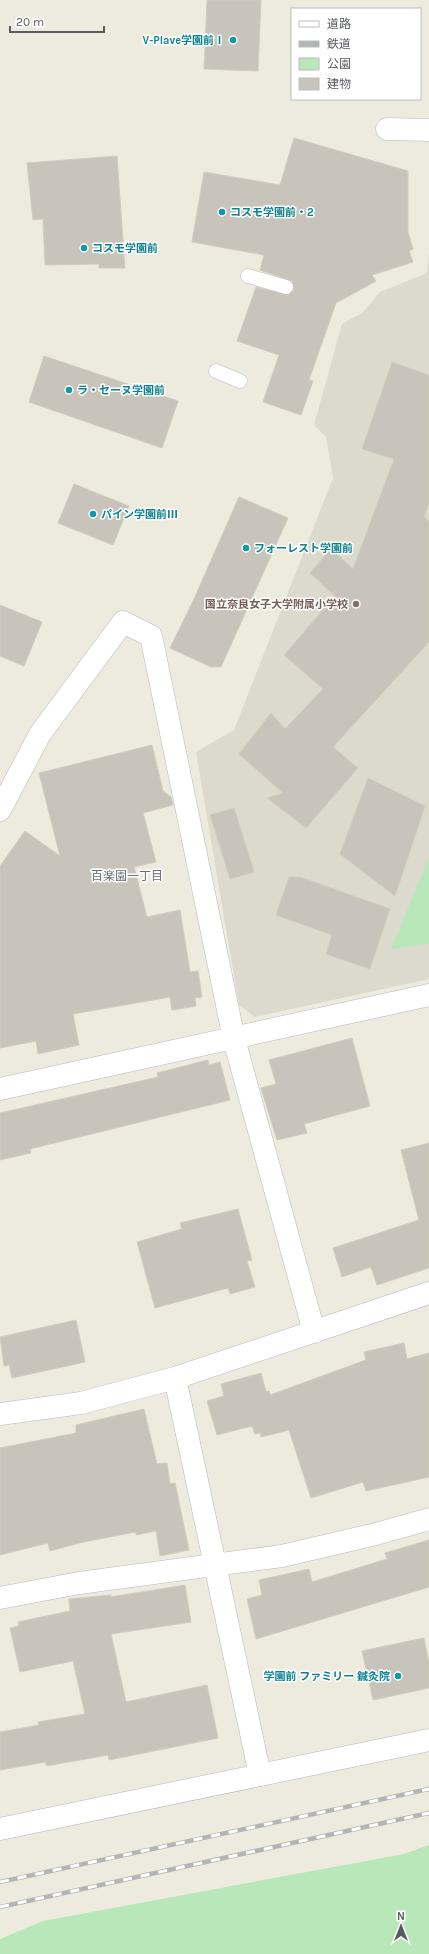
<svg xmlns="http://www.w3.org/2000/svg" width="429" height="1954" font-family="Karla,'Noto Sans JP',sans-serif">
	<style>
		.education { fill: #dcd9cd }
		.green { fill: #b8e7ba }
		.building { fill: #c8c4bb; stroke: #d2ccbc }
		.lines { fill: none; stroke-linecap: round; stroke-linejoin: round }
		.service-casing { stroke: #b7babf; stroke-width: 15 }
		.minor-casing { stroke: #b7babf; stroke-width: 23 }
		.tertiary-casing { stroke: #b7babf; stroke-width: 23 }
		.service { stroke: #fff; stroke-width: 14 }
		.minor { stroke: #fff; stroke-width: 22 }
		.tertiary { stroke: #fff; stroke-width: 22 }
		.rail-casing { stroke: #b3b4b4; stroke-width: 4.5 }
		.rail { stroke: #fff; stroke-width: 3; stroke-dasharray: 9; stroke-linecap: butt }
		.culture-dot { fill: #0f9aa8; stroke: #fff; stroke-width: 1.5 }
		.education-dot { fill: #8d6e63; stroke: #fff; stroke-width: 1.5 }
		.labels { text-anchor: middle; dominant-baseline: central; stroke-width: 3; stroke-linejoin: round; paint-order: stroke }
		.culture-label { font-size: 11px; font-weight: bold; fill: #0d838f; stroke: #fff; text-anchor: start }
		.education-label { font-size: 11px; font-weight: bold; fill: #785e54; stroke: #fff; text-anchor: end }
		.neighbourhood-label { font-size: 12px; fill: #696e73; stroke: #fff }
	</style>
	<rect width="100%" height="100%" fill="#edeade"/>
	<path class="education" d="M 429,253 L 429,979 L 255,1017 L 239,1005 L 196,752 L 234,730 L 333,478 L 326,437 L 314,425 L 342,324 L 362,313 L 380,292 L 427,273 Z"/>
	<path class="green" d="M 429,858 L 429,944 L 391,949 Z
		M 429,1845 L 429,1954 L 0,1954 L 0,1939 L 43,1921 L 404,1854 Z"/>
	<path class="building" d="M 207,0 L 261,0 L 258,71 L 204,69 Z
		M 294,138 L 408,171 L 408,232 L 413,249 L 409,251 L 413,262 L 372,275 L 376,281 L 336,303 L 309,380 L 313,381 L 301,415 L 263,402 L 279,355 L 237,341 L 256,287 L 288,295 L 294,290 L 292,281 L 260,270 L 264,255 L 192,242 L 204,172 L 280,185 Z
		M 117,156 L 125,268 L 99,268 L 99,264 L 45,265 L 43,219 L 33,220 L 27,163 Z
		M 44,356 L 178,401 L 162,448 L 29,402 Z
		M 392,362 L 429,375 L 429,503 L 424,517 L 429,521 L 429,642 L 333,747 L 358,768 L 306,828 L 267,798 L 283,793 L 239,754 L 271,713 L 285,729 L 323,689 L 284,655 L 335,596 L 310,573 L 331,549 L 353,569 L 394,459 L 362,449 Z
		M 74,484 L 129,506 L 113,545 L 58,523 Z
		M 239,497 L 288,518 L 221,667 L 211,667 L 170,648 L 194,599 Z
		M 0,605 L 42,622 L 24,666 L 0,656 Z
		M 152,745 L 163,791 L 171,797 L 173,805 L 143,813 L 156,862 L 134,867 L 147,917 L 180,910 L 190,972 L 198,971 L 202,997 L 195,998 L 196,1006 L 172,1010 L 170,997 L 73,1014 L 79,1045 L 38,1054 L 36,1041 L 0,1048 L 0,866 L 25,831 L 60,856 L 39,773 Z
		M 368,778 L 425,806 L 395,896 L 340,854 Z
		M 234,808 L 254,872 L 230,879 L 210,815 Z
		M 289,877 L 300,877 L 390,909 L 370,969 L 326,954 L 332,935 L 276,915 Z
		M 352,1038 L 370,1106 L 304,1124 L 307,1133 L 277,1140 L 261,1088 L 276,1084 L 269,1060 Z
		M 208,1060 L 209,1065 L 220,1062 L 230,1100 L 30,1149 L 31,1153 L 0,1160 L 0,1113 L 158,1077 L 157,1073 Z
		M 429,1143 L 429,1268 L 377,1285 L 371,1267 L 342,1277 L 333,1248 L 419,1220 L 401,1150 Z
		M 238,1209 L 252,1260 L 247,1261 L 255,1287 L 230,1294 L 228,1288 L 155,1308 L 137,1242 L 182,1229 L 180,1223 Z
		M 76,1320 L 85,1362 L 12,1378 L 9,1365 L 4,1366 L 0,1337 Z
		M 404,1343 L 407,1359 L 429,1353 L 429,1477 L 366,1491 L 363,1482 L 311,1498 L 289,1430 L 261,1437 L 260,1433 L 255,1434 L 252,1426 L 217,1435 L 207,1401 L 224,1396 L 221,1384 L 261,1373 L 266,1392 L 269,1391 L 270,1395 L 366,1360 L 364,1352 Z
		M 144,1409 L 157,1464 L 167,1463 L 170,1484 L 175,1483 L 189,1550 L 160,1556 L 156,1531 L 136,1535 L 136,1532 L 83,1542 L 50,1551 L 48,1543 L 0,1555 L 0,1448 L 76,1433 L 76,1425 Z
		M 429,1540 L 429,1587 L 256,1639 L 247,1599 L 262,1595 L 259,1580 L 309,1569 L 312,1582 L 387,1559 L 385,1553 Z
		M 185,1585 L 191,1622 L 111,1634 L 126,1702 L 207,1685 L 218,1738 L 109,1760 L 108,1755 L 46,1766 L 46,1762 L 0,1770 L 0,1732 L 39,1725 L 38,1722 L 85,1714 L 73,1661 L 20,1672 L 10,1628 L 19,1626 L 18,1622 L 70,1611 L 69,1599 L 111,1595 L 111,1597 Z
		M 424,1638 L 429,1663 L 429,1688 L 373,1700 L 362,1651 Z"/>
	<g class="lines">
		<g class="service-casing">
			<path id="service" d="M 248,276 L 286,287
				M 216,371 L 240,381"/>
		</g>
		<g class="minor-casing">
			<path id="minor" d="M 387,129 L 429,130
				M 0,810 L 40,734 L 123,622 L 151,636 L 234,1039 L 314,1332
				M 0,1089 L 429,995
				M 175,1378 L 260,1775
				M 0,1414 L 81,1403 L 175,1378 L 429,1293
				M 0,1598 L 79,1583 L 282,1556 L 376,1534 L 429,1519"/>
		</g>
		<g class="tertiary-casing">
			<path id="tertiary" d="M 0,1829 L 429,1740"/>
		</g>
		<use href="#service" class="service"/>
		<use href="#minor" class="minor"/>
		<use href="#tertiary" class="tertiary"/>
		<g class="rail-casing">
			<path id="rail" d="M 0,1882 L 429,1789
				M 0,1907 L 429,1813"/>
		</g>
		<use href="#rail" class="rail"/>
	</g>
	<g class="culture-dot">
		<circle cx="233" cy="40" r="4"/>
		<circle cx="222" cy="212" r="4"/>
		<circle cx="84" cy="248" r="4"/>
		<circle cx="69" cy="390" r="4"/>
		<circle cx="93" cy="514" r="4"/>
		<circle cx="246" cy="548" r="4"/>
		<circle cx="398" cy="1676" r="4"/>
	</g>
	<circle class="education-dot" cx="356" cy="604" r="4"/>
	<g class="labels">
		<g class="culture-label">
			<text x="225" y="40" text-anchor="end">V-Plave学園前Ⅰ</text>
			<text x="230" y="212">コスモ学園前・2</text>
			<text x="92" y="248">コスモ学園前</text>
			<text x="77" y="390">ラ・セーヌ学園前</text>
			<text x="101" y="514">パイン学園前Ⅲ</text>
			<text x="254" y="548">フォーレスト学園前</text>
			<text x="390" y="1676" text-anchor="end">学園前 ファミリー 鍼灸院</text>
		</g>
		<g class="education-label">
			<text x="348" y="604">国立奈良女子大学附属小学校</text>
		</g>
		<g class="neighbourhood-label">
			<text x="127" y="876">百楽園一丁目</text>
		</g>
	</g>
	<rect x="291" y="8" width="130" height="92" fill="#ffffff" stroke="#bcbec0"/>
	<rect x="299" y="21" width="20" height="6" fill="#ffffff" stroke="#bcbec0"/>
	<text x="327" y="28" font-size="12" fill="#585c61">道路</text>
	<rect x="299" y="41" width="20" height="6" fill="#b3b4b4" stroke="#bcbec0"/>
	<text x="327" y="48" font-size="12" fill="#585c61">鉄道</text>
	<rect x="299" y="58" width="20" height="12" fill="#b8e7ba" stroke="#bcbec0"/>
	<text x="327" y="68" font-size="12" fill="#585c61">公園</text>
	<rect x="299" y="78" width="20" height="12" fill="#c8c4bb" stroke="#bcbec0"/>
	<text x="327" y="88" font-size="12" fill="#585c61">建物</text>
	<g transform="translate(401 1926)" stroke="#ffffff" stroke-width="3" paint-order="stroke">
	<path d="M0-3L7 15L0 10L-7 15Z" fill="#585c61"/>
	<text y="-6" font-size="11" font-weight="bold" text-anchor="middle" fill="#585c61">N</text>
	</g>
	<path d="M10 26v6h94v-6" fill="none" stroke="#585c61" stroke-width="2"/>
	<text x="16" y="26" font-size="12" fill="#585c61" stroke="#ffffff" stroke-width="3" paint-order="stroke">20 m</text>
</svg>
